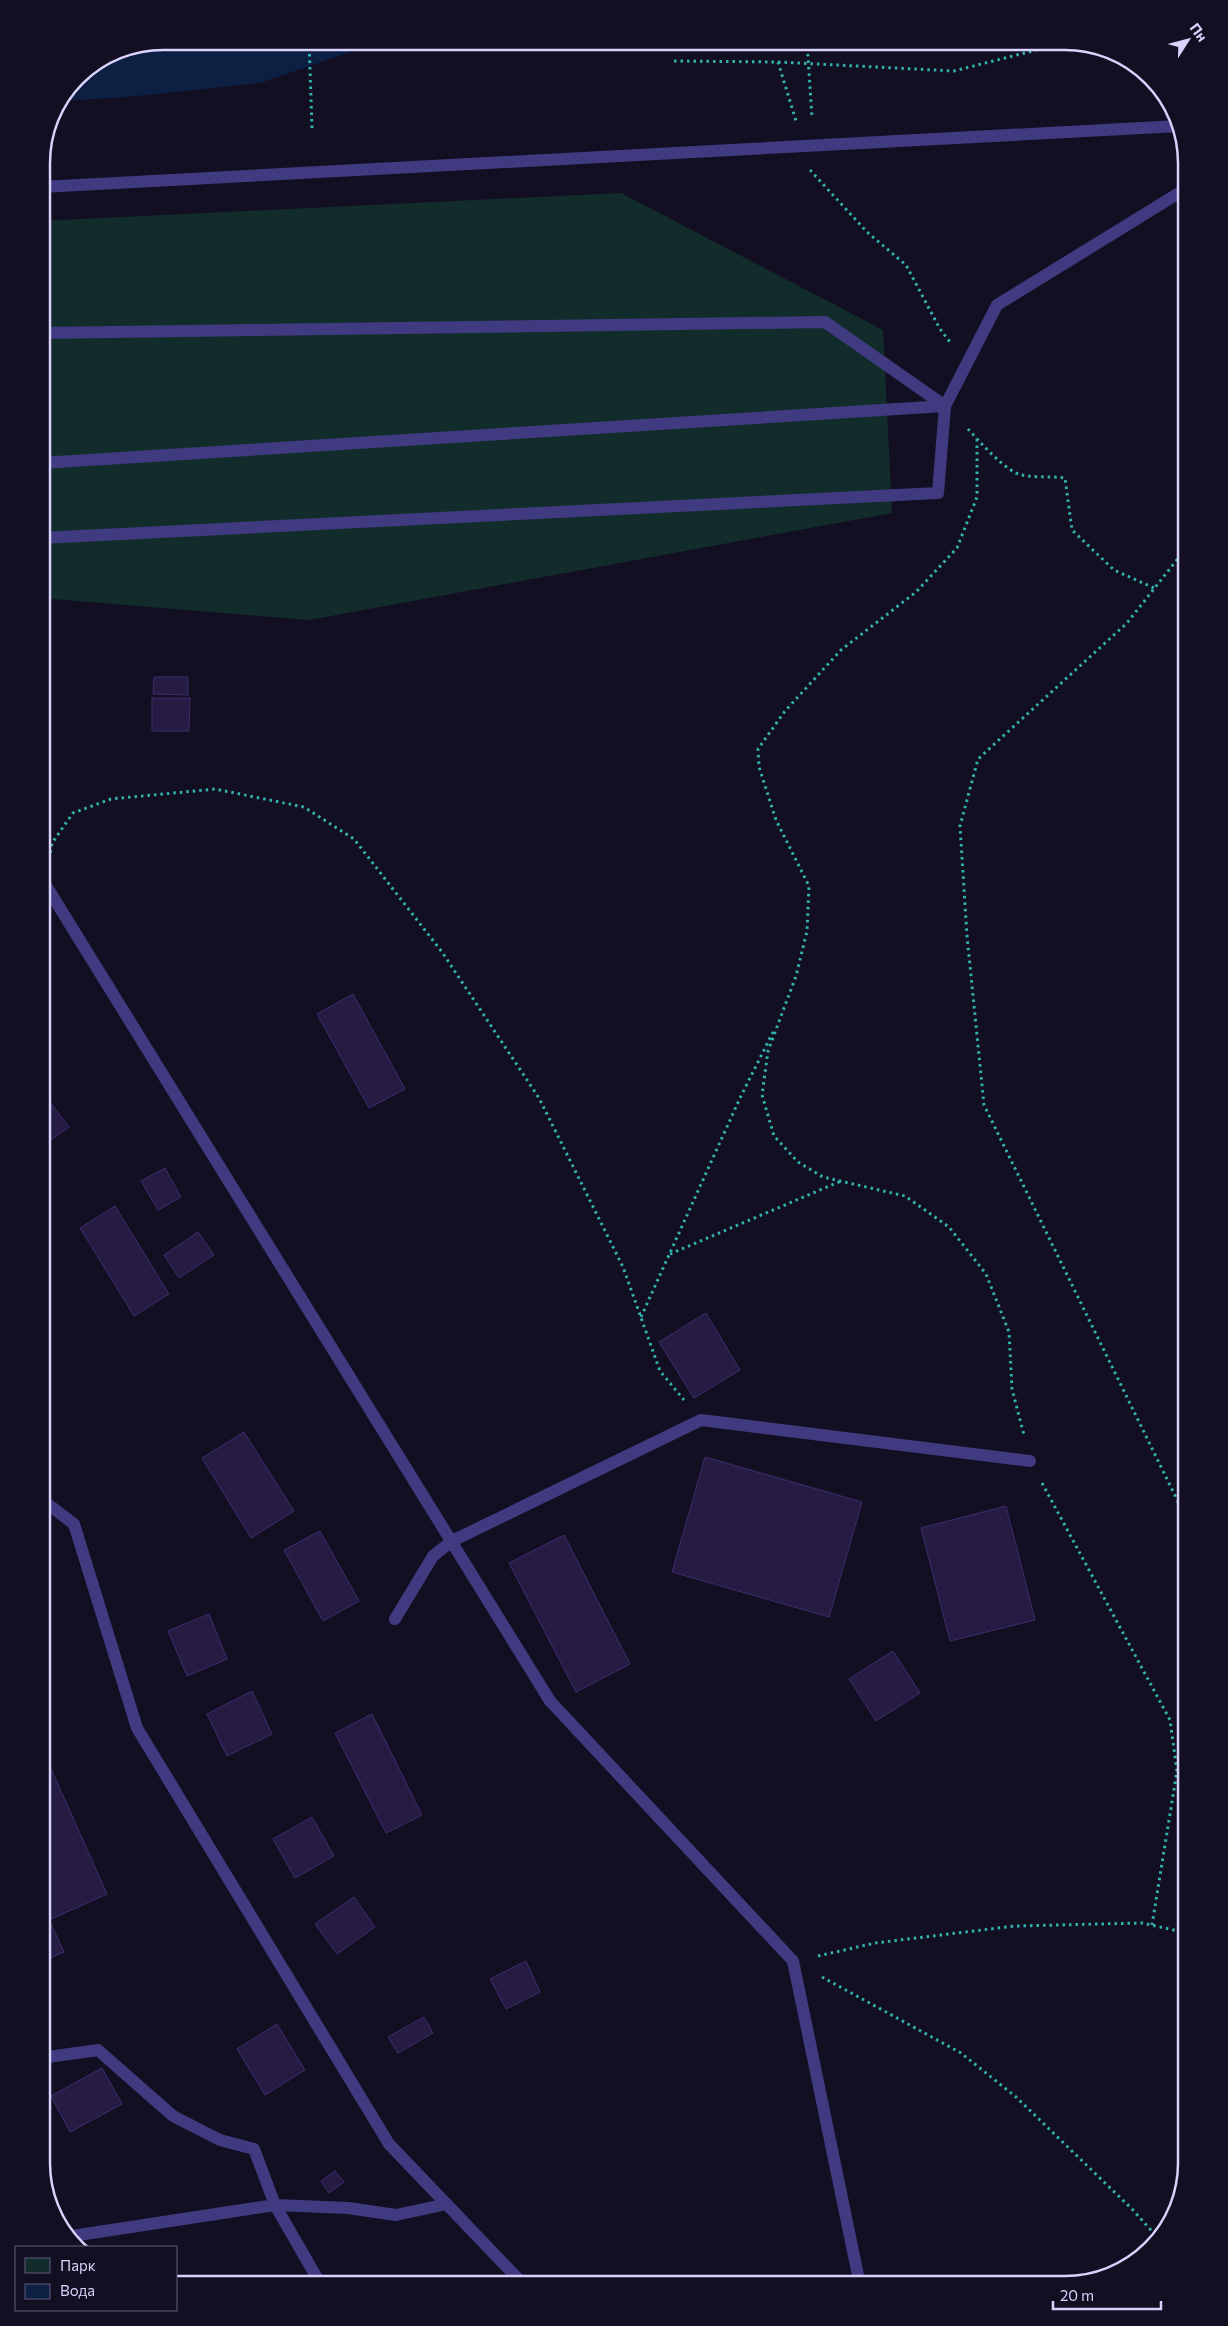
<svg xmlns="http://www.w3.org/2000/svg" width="1228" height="2326" font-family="Commissioner,sans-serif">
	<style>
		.green { fill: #122c2c }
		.water { fill: #0d1f43 }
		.building { fill: #251b43; stroke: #3d2e6e }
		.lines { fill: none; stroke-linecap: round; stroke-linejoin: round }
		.path { stroke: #33b1ad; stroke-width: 3; stroke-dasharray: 2.5 4; stroke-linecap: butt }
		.lane { stroke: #403b80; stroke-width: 12 }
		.rim { fill: none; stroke: #d8d2fd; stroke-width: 2.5 }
	</style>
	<rect width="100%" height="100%" fill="#130f23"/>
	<path class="green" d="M 621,193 L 883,330 L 892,513 L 309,620 L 41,598 L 41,221 Z"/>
	<path class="water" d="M 163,41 L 383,41 L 260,83 L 127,97 L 61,101 L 77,77 L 117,50 Z"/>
	<path class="building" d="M 154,677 L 188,677 L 188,695 L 153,694 Z
		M 152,698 L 190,698 L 189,731 L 152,731 Z
		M 353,994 L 405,1089 L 369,1108 L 317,1014 Z
		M 41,1090 L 69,1127 L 42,1146 L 41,1145 Z
		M 165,1168 L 181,1197 L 158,1210 L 141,1181 Z
		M 115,1206 L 169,1294 L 134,1316 L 80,1228 Z
		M 198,1232 L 214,1255 L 179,1278 L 164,1255 Z
		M 706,1313 L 740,1370 L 694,1398 L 659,1342 Z
		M 244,1432 L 294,1511 L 251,1538 L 202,1458 Z
		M 705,1457 L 862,1502 L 829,1617 L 672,1572 Z
		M 1006,1506 L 1035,1620 L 950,1641 L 921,1528 Z
		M 320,1531 L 359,1601 L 323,1621 L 284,1550 Z
		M 564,1535 L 630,1664 L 576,1692 L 509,1563 Z
		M 209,1614 L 227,1659 L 187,1676 L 168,1631 Z
		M 893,1651 L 920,1693 L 876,1721 L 849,1679 Z
		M 252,1691 L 272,1734 L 227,1756 L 207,1714 Z
		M 372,1714 L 422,1815 L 386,1833 L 335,1733 Z
		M 48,1762 L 107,1894 L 49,1920 L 64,1952 L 41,1962 L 41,1765 Z
		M 312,1817 L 334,1856 L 295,1878 L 273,1839 Z
		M 354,1897 L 375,1927 L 337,1954 L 315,1924 Z
		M 526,1961 L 540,1992 L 506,2009 L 490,1979 Z
		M 424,2017 L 433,2033 L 398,2053 L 388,2037 Z
		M 277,2024 L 305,2070 L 265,2095 L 237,2049 Z
		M 102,2068 L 122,2104 L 70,2132 L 51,2096 Z
		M 335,2171 L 344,2182 L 329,2193 L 321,2181 Z"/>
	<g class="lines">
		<path class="path" d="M 309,41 L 312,128
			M 807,41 L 812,118
			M 674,61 L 778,62 L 954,71 L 1068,42
			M 778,62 L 796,121
			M 810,170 L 867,232 L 906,265 L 940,329 L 950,342
			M 968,429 C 979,441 1007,473 1022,475 C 1036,478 1051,476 1065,478 L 1072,530 L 1114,570 L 1154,588
			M 977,439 L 977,497 L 957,548 L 916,592 L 841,650 L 785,711 L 758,749 L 759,767 L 776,820 L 809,886 L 807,931 L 796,976 L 768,1051 L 762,1095 L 774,1136 L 798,1162 L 823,1177 L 905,1196 L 949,1227 L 986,1274 L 1009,1332 L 1012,1389 L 1024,1435
			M 49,859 L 52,843 L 73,813 L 111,799 L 215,789 L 304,807 L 354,839 L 442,952 L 539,1098 L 623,1267 L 660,1371 L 684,1400
			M 670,1254 L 841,1181
			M 641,1317 L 740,1098 L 773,1032
			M 1042,1483 L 1170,1720 L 1177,1771 L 1152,1925
			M 1187,1520 L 984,1105 L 967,936 L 960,826 L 978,759 L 1127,623 L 1187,547
			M 818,1956 L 875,1943 L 1015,1926 L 1142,1923 L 1187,1933
			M 822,1977 L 961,2053 L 1016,2097 L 1132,2209 L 1158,2238"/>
		<path class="lane" d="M 41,187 L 1179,126
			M 41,333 L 825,322 L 945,406 L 997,305 L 1187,188
			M 41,538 L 938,493 L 945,406 L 41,463
			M 45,884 L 550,1701 L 793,1961 L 860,2285
			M 41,1499 L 74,1524 L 137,1728 L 389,2144 L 524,2285
			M 395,1619 L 433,1556 L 452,1541 L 701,1420 L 1030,1461
			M 41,2058 L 98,2050 L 173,2116 L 220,2140 L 254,2149 L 275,2205 L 348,2208 L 396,2215 L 447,2204
			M 72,2236 L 275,2205 L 321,2285"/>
	</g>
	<path d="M0 0H1228V2326H0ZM163 50H1065A113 113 0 0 1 1178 163V2163A113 113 0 0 1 1065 2276H163A113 113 0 0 1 50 2163V163A113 113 0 0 1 163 50Z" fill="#130f23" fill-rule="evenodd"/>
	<path class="rim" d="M163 50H1065A113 113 0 0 1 1178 163V2163A113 113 0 0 1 1065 2276H163A113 113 0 0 1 50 2163V163A113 113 0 0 1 163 50Z"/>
	<rect x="15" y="2246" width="162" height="65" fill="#130f23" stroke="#625d7a"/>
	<rect x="25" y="2258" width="25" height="15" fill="#122c2c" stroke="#625d7a"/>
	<text x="60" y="2271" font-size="15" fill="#d8d2fd">Парк</text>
	<rect x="25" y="2284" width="25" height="15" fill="#0d1f43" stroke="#625d7a"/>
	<text x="60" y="2296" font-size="15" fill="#d8d2fd">Вода</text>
	<g transform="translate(1188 40) rotate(54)" stroke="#130f23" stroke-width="4" paint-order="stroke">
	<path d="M0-4L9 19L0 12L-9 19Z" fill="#d8d2fd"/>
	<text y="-8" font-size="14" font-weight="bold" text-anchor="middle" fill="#d8d2fd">Пн</text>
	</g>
	<path d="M1053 2301v8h108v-8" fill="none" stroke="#d8d2fd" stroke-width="2.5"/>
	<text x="1060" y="2301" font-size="15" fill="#d8d2fd" stroke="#130f23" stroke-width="4" paint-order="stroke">20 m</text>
</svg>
